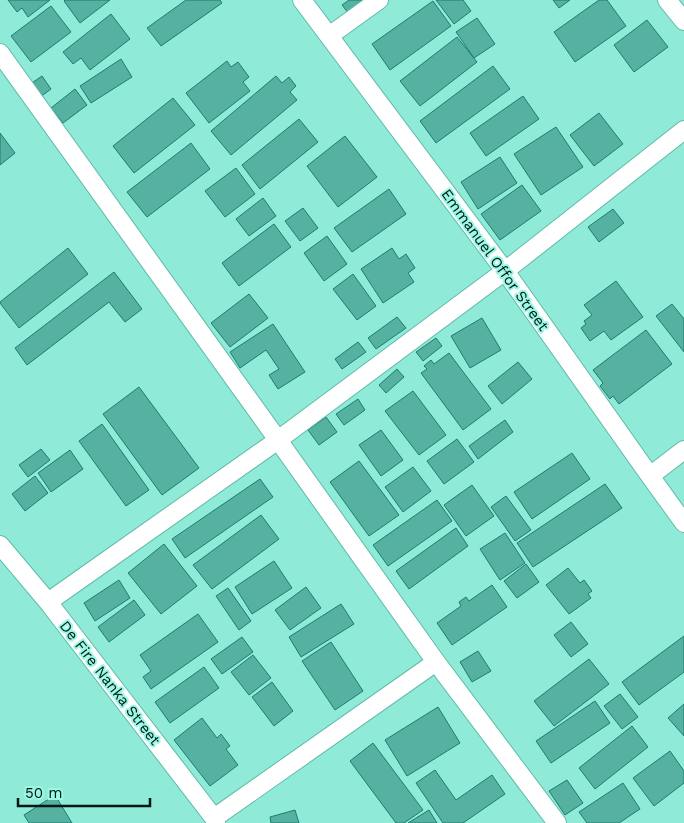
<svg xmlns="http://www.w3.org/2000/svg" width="684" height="823" font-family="'Work Sans',sans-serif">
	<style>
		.building { fill: #56b1a1; stroke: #187f6f }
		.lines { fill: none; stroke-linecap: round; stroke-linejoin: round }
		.minor-casing { stroke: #60bbaa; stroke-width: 20 }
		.minor { stroke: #fff; stroke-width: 18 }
		.labels { text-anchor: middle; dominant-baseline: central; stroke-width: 4; stroke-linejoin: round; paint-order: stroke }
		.street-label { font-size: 15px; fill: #001914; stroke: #9cf7e5 }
	</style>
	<rect width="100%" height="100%" fill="#8fead8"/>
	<path class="building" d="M 8,0 L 50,0 L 28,17 L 22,8 L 17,12 Z
		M 65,0 L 110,0 L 80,23 L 64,1 Z
		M 186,0 L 220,0 L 222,3 L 161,46 L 147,28 Z
		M 349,0 L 362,0 L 364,1 L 349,14 L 342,5 Z
		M 436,0 L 463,0 L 471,11 L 454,24 Z
		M 553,0 L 570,0 L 559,8 Z
		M 599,0 L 607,0 L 626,26 L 575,62 L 554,32 Z
		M 433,1 L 451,26 L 390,70 L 372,44 Z
		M 51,6 L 71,32 L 31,62 L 11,36 Z
		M 111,14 L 130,39 L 90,70 L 81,58 L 73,64 L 63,52 Z
		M 477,18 L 495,44 L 474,58 L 456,32 Z
		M 647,20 L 668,47 L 634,72 L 614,45 Z
		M 457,37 L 477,62 L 420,106 L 400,81 Z
		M 121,59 L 132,77 L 91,103 L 80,86 Z
		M 227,61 L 231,67 L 238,62 L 249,77 L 243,82 L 250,91 L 209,123 L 186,93 Z
		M 493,66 L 510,89 L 436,143 L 420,121 Z
		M 42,76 L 51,89 L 39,98 L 29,85 Z
		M 276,76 L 282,83 L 289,77 L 296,86 L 290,92 L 297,100 L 231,155 L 211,131 Z
		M 75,89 L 87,105 L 63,123 L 51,108 Z
		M 523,96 L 539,119 L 486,156 L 470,133 Z
		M 173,98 L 195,125 L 134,173 L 113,146 Z
		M 599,113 L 623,144 L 594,166 L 570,135 Z
		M 299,119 L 318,142 L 260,189 L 242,165 Z
		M 556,127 L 583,167 L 541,195 L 514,154 Z
		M 0,133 L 15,153 L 0,165 Z
		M 345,136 L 377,177 L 338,207 L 307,166 Z
		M 191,143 L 210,169 L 147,217 L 127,192 Z
		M 500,157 L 517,183 L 478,209 L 461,182 Z
		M 236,168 L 255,194 L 225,217 L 205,191 Z
		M 522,185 L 541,211 L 500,240 L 481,214 Z
		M 389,189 L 406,214 L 352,252 L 334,228 Z
		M 263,198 L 276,216 L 249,236 L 236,219 Z
		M 303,208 L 318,228 L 300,241 L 285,221 Z
		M 613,209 L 624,223 L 599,242 L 588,227 Z
		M 274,224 L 291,247 L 239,286 L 222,263 Z
		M 327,236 L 347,264 L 324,281 L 304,253 Z
		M 68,248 L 88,274 L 19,328 L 0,303 L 0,302 Z
		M 392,248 L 399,259 L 406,254 L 415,268 L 408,273 L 414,282 L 383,303 L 361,269 Z
		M 114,272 L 142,309 L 125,322 L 109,302 L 27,365 L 15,348 Z
		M 353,274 L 376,306 L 357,320 L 333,289 Z
		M 616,281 L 643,317 L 611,340 L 604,331 L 590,341 L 581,328 L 586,324 L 584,321 L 592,315 L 584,305 Z
		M 249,294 L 268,318 L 230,347 L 211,323 Z
		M 672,304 L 684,319 L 684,352 L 656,316 Z
		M 397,317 L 406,328 L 376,349 L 368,338 Z
		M 482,318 L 501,350 L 470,368 L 451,336 Z
		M 273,324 L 305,372 L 278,389 L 269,375 L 279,369 L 266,350 L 240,368 L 230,352 Z
		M 646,330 L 672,364 L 619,404 L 613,396 L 610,399 L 600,386 L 603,383 L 593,370 Z
		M 436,338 L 442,346 L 423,361 L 416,352 Z
		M 358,342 L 366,352 L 342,369 L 335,359 Z
		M 449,353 L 491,409 L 463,430 L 421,373 L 427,369 L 424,366 L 431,360 L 434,364 Z
		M 518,362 L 532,379 L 502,404 L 488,386 Z
		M 397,369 L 404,377 L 386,393 L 379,385 Z
		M 139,387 L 199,468 L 162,495 L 103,414 Z
		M 413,391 L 446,435 L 419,455 L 385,411 Z
		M 358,399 L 365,410 L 344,425 L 336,414 Z
		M 326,417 L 337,432 L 319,445 L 308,430 Z
		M 505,420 L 513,432 L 478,459 L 469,446 Z
		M 102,424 L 149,490 L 126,506 L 79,441 Z
		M 381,430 L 403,460 L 381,476 L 359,445 Z
		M 457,439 L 474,462 L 444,484 L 427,461 Z
		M 41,449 L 50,460 L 28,477 L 19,465 Z
		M 70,450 L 83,469 L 51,492 L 38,473 Z
		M 572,453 L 590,479 L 532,519 L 514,492 Z
		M 359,461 L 399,515 L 369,536 L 330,482 Z
		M 413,467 L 431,491 L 403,512 L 385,487 Z
		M 35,476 L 48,493 L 25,511 L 12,494 Z
		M 260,479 L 273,497 L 185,558 L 172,539 Z
		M 605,484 L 622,508 L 533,567 L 517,543 Z
		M 472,485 L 494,516 L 466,536 L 444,505 Z
		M 506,496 L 531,530 L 515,541 L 491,507 Z
		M 437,500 L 452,521 L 388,566 L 373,545 Z
		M 261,515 L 279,539 L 212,589 L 193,565 Z
		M 456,528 L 468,546 L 409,589 L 396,571 Z
		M 505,533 L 525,563 L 500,580 L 480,549 Z
		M 164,544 L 197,586 L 161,614 L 128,573 Z
		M 274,561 L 292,588 L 252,614 L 235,587 Z
		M 526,564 L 539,582 L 517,598 L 504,581 Z
		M 568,568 L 580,583 L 584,580 L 592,591 L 588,594 L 591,598 L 569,614 L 546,585 Z
		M 119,580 L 130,598 L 95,621 L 84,603 Z
		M 492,585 L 507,607 L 452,645 L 437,623 L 461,606 L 459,602 L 466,597 L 469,601 Z
		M 306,587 L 321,608 L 290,630 L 275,610 Z
		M 228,588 L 251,621 L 239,630 L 216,596 Z
		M 134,600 L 145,615 L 109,642 L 98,627 Z
		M 341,604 L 354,624 L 301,657 L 289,637 Z
		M 198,614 L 218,642 L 151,689 L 143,677 L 151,671 L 140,655 Z
		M 571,622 L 588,644 L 571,657 L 554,635 Z
		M 684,636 L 684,672 L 639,705 L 622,682 Z
		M 242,637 L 253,652 L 222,674 L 211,659 Z
		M 331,642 L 363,691 L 335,710 L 302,661 Z
		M 478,651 L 491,671 L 472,682 L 460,662 Z
		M 253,655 L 271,678 L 249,695 L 231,672 Z
		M 589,659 L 609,684 L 554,726 L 534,701 Z
		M 204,667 L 219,688 L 170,723 L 155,702 Z
		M 272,682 L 293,711 L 274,726 L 252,697 Z
		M 620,694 L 638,717 L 622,729 L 604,706 Z
		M 595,701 L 610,723 L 551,763 L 536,741 Z
		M 684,704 L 684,736 L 668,718 Z
		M 438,707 L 460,743 L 407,776 L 385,740 Z
		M 202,718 L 217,738 L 221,734 L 230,746 L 226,749 L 238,765 L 210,786 L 174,740 Z
		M 632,726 L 648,747 L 595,789 L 579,768 Z
		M 373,743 L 423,810 L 404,823 L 396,823 L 350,761 Z
		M 670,751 L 684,771 L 684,783 L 654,806 L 633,778 Z
		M 435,770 L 456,800 L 492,775 L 505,794 L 463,823 L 443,823 L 416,783 Z
		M 567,780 L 583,803 L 565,815 L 549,791 Z
		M 623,783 L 640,809 L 619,823 L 587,823 L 579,812 Z
		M 55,795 L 72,823 L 29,823 L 24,815 Z
		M 295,810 L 299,823 L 271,823 L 270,817 Z
		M 429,810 L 437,823 L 408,823 Z"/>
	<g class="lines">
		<g class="minor-casing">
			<path id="minor" d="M 302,0 L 505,271 L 650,476 L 684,523
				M 667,0 L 684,21
				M 329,36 L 379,0
				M 0,53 L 278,440 L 436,662 L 557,823
				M 650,476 L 684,450
				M 0,545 L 48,602 L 214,818 L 216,823
				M 48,602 L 278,440 L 505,271 L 684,130
				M 214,818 L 436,662"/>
		</g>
		<use href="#minor" class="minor"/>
	</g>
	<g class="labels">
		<g class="street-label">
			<text transform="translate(495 260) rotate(54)">Emmanuel Offor Street</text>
			<text transform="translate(110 683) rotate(52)">De Fire Nanka Street</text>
		</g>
	</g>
	<path d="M18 798v8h132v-8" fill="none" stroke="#001914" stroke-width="2.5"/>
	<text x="25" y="798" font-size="15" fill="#001914" stroke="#9cf7e5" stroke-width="4" paint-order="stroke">50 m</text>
</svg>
